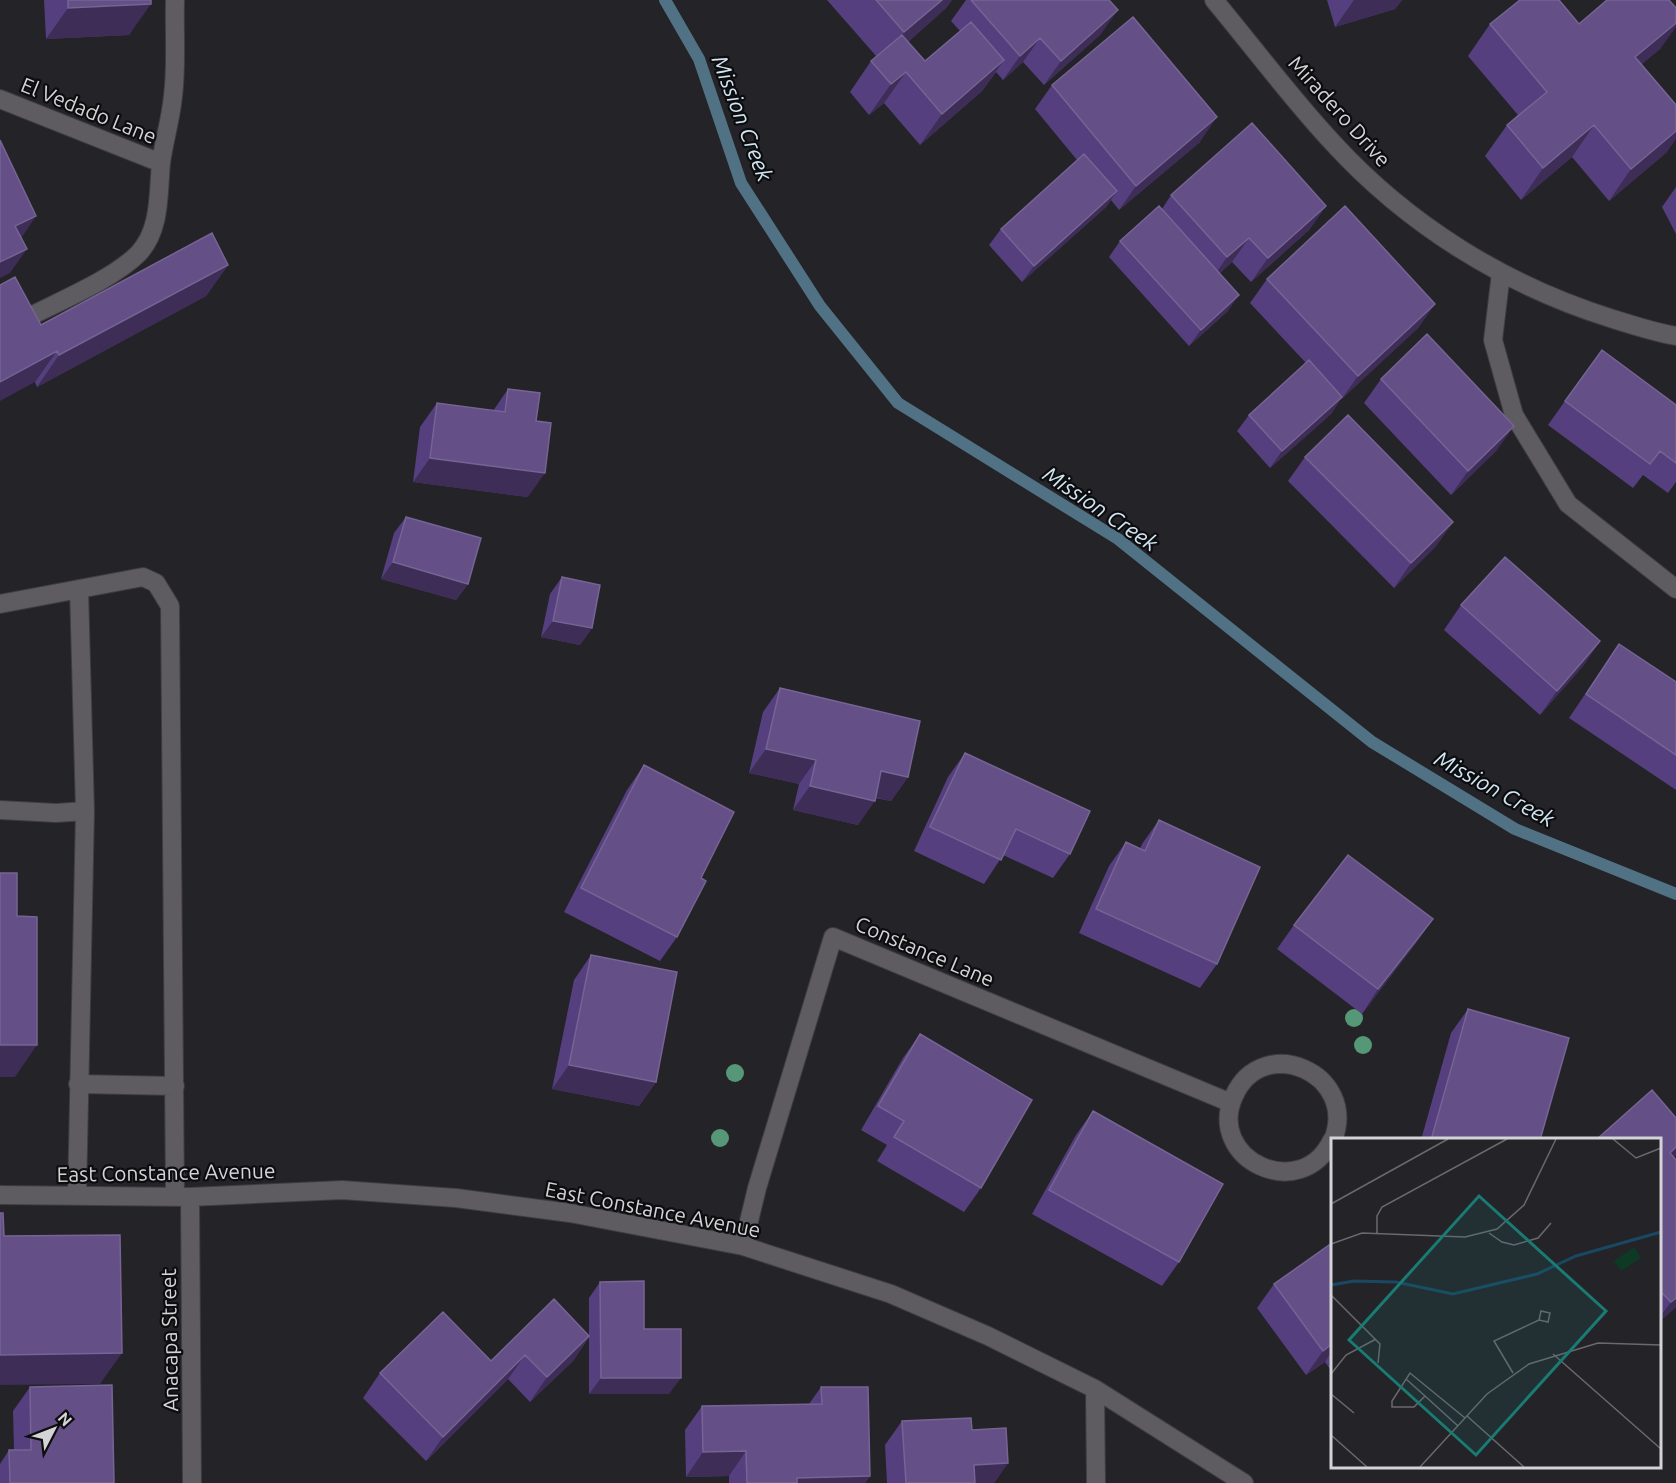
<svg xmlns="http://www.w3.org/2000/svg" width="1676" height="1483" font-family="Ubuntu,sans-serif">
	<style>
		.lines { fill: none; stroke-linecap: round; stroke-linejoin: round }
		.stream { stroke: #517285; stroke-width: 12 }
		.minor-casing { stroke: #3e3d40; stroke-width: 20 }
		.minor { stroke: #5e5c61; stroke-width: 18 }
		.tree { fill: #569777 }
		.wall { fill: #563f7e }
		.shaded-wall { fill: #3d2d57 }
		.building { fill: #644f87; stroke: #766494; stroke-width: 1.5 }
		.labels { text-anchor: middle; dominant-baseline: central; stroke-width: 4.5; stroke-linejoin: round; paint-order: stroke }
		.street-label { font-size: 21px; fill: #d4d3d6; stroke: #0d0d0f }
		.water-label { font-size: 22px; font-style: italic; fill: #d2e7f4; stroke: #0d0d0f }
		.inset-river { fill: none; stroke: #194862; stroke-width: 3 }
		.inset-road { fill: none; stroke: #6a696e; stroke-width: 1.5 }
		.view { fill: #197b73; fill-opacity: 0.15; stroke: #197b73; stroke-width: 3 }
		.inset-edge { fill: none; stroke: #d4d3d6; stroke-width: 3 }
	</style>
	<rect width="100%" height="100%" fill="#242328"/>
	<g class="lines">
		<path class="stream" d="M 665,0 L 699,59 L 741,183 L 820,306 L 898,403 L 1118,539 L 1372,742 L 1515,829 L 1676,894"/>
		<g class="minor-casing">
			<path id="minor" d="M 1214,0 C 1254,48 1291,98 1333,143 C 1408,225 1505,285 1610,318 C 1632,325 1653,332 1676,336
				M 0,99 L 161,163
				M 1501,273 L 1493,340 L 1514,415 L 1568,504 L 1676,589
				M 23,320 C 57,302 112,280 138,254 C 161,230 158,194 161,163 C 164,141 171,118 173,96 C 177,65 174,31 175,0
				M 79,589 L 85,811
				M 0,604 L 143,577 L 156,583 L 170,606 L 175,1197
				M 0,810 L 56,813 L 85,811 L 77,1196
				M 78,1084 L 175,1086
				M 1332,1140 C 1301,1205 1205,1159 1234,1096 C 1262,1032 1359,1073 1333,1140
				M 0,1195 L 190,1197 L 342,1190 L 456,1198 L 570,1213 L 743,1246 L 891,1294 L 988,1336 L 1095,1389 L 1244,1483
				M 190,1197 L 192,1483
				M 743,1246 L 757,1188 L 833,937 L 1231,1103
				M 1095,1389 L 1096,1483"/>
		</g>
		<use href="#minor" class="minor"/>
	</g>
	<g class="tree">
		<circle cx="1354" cy="1018" r="9"/>
		<circle cx="1363" cy="1045" r="9"/>
		<circle cx="735" cy="1073" r="9"/>
		<circle cx="720" cy="1138" r="9"/>
	</g>
	<path class="wall" d="M 44,0 L 151,0 L 129,35 L 46,39 Z
		M 827,0 L 952,0 L 946,8 L 908,42 L 925,61 L 960,31 L 951,21 L 966,0 L 1109,0 L 1101,34 L 1044,85 L 1023,62 L 1003,80 L 996,72 L 982,91 L 920,145 L 884,103 L 869,115 L 850,92 L 871,61 L 877,57 Z
		M 1327,0 L 1402,0 L 1395,9 L 1335,27 Z
		M 1490,24 L 1579,24 L 1661,48 L 1642,64 L 1667,152 L 1609,201 L 1572,157 L 1521,200 L 1485,156 L 1507,125 L 1518,115 L 1468,56 Z
		M 1052,85 L 1200,142 L 1119,210 L 1111,200 L 1106,207 L 1022,282 L 989,245 L 1001,229 L 1077,160 L 1035,109 Z
		M 1676,187 L 1676,234 L 1662,207 Z
		M 1171,195 L 1326,206 L 1309,230 L 1251,282 L 1232,262 L 1220,273 L 1228,311 L 1189,346 L 1109,257 L 1120,241 L 1162,209 Z
		M 228,265 L 206,296 L 37,387 L 35,382 L 41,325 Z
		M 1267,279 L 1435,304 L 1418,328 L 1340,400 L 1331,414 L 1270,468 L 1237,431 L 1249,415 L 1306,363 L 1250,303 Z
		M 1381,379 L 1497,450 L 1451,495 L 1364,403 Z
		M 508,389 L 536,421 L 528,497 L 413,482 L 420,427 L 437,403 L 493,411 Z
		M 1565,401 L 1676,405 L 1676,482 L 1668,493 L 1643,475 L 1633,488 L 1548,425 Z
		M 1305,457 L 1453,522 L 1436,546 L 1394,588 L 1288,481 Z
		M 406,517 L 468,584 L 456,600 L 381,579 L 394,533 Z
		M 562,577 L 592,628 L 580,645 L 541,637 L 550,594 Z
		M 1461,605 L 1600,641 L 1583,666 L 1540,715 L 1444,630 Z
		M 1619,644 L 1676,682 L 1676,790 L 1569,718 Z
		M 780,688 L 908,777 L 891,801 L 875,798 L 858,825 L 793,810 L 799,784 L 749,773 L 763,712 Z
		M 965,753 L 1070,854 L 1053,878 L 1003,855 L 984,884 L 914,851 L 948,777 Z
		M 644,765 L 701,878 L 677,937 L 660,961 L 564,912 L 627,790 Z
		M 1159,820 L 1217,964 L 1200,988 L 1079,933 L 1109,866 L 1126,842 L 1140,849 L 1142,844 Z
		M 1433,919 L 1416,943 L 1362,1014 L 1277,949 L 1294,925 Z
		M 591,955 L 656,1082 L 639,1106 L 552,1089 L 574,980 Z
		M 1468,1009 L 1540,1140 L 1421,1140 L 1451,1033 Z
		M 920,1034 L 981,1188 L 964,1212 L 877,1161 L 887,1145 L 861,1130 L 903,1058 Z
		M 1093,1111 L 1179,1262 L 1162,1286 L 1032,1214 L 1076,1135 Z
		M 1676,1118 L 1676,1155 L 1674,1157 L 1676,1307 L 1659,1322 L 1659,1140 Z
		M 1332,1243 L 1332,1372 L 1325,1362 L 1306,1375 L 1257,1308 L 1274,1284 Z
		M 600,1282 L 644,1329 L 669,1394 L 589,1394 L 589,1337 L 573,1361 L 530,1402 L 508,1379 L 426,1461 L 363,1398 L 380,1373 L 491,1361 L 589,1336 L 589,1298 Z
		M 30,1387 L 114,1483 L 0,1483 L 0,1464 L 9,1450 L 14,1450 L 13,1411 Z
		M 821,1387 L 870,1476 L 865,1483 L 729,1483 L 729,1476 L 686,1477 L 685,1430 L 702,1406 L 809,1404 Z
		M 902,1421 L 972,1430 L 1008,1463 L 994,1483 L 887,1483 L 885,1445 Z"/>
	<path class="shaded-wall" d="M 942,0 L 952,0 L 946,8 L 883,64 L 904,32 Z
		M 1354,0 L 1402,0 L 1395,9 L 1335,27 Z
		M 151,4 L 129,35 L 46,39 L 68,8 Z
		M 1118,10 L 1101,34 L 1044,85 L 1061,61 Z
		M 1676,23 L 1676,27 L 1661,48 L 1613,88 L 1635,57 Z
		M 1040,38 L 1023,62 L 1003,80 L 1020,56 Z
		M 1004,60 L 982,91 L 920,145 L 942,114 Z
		M 906,72 L 884,103 L 869,115 L 891,84 Z
		M 1217,117 L 1200,142 L 1119,210 L 1136,186 Z
		M 1594,125 L 1572,157 L 1521,200 L 1543,168 Z
		M 1676,131 L 1676,139 L 1667,152 L 1609,201 L 1631,169 Z
		M 1117,191 L 1106,207 L 1022,282 L 1034,266 Z
		M 1326,206 L 1309,230 L 1251,282 L 1268,258 Z
		M 36,216 L 20,240 L 15,226 Z
		M 1249,238 L 1232,262 L 1210,282 L 1227,257 Z
		M 27,249 L 10,273 L 0,278 L 0,262 Z
		M 228,265 L 206,296 L 37,387 L 59,355 Z
		M 1239,295 L 1228,311 L 1189,346 L 1201,330 Z
		M 1435,304 L 1418,328 L 1341,400 L 1358,376 Z
		M 57,351 L 35,382 L 0,401 L 0,382 Z
		M 1342,397 L 1331,414 L 1270,468 L 1282,451 Z
		M 1514,426 L 1497,450 L 1451,495 L 1468,471 Z
		M 430,458 L 545,473 L 528,497 L 413,482 Z
		M 1453,522 L 1436,546 L 1394,588 L 1411,563 Z
		M 393,562 L 468,584 L 456,600 L 381,579 Z
		M 553,621 L 592,628 L 580,645 L 541,637 Z
		M 1600,641 L 1583,666 L 1540,715 L 1557,691 Z
		M 766,749 L 816,760 L 799,784 L 749,773 Z
		M 881,771 L 908,777 L 891,801 L 865,795 Z
		M 810,786 L 875,801 L 858,825 L 793,810 Z
		M 1433,919 L 1416,943 L 1362,1014 L 1378,989 Z
		M 0,1045 L 37,1045 L 15,1077 L 0,1077 Z
		M 569,1065 L 656,1082 L 639,1106 L 552,1089 Z
		M 1676,1147 L 1676,1155 L 1674,1158 L 1670,1153 Z
		M 1676,1298 L 1676,1307 L 1659,1322 L 1659,1318 L 1671,1302 Z
		M 589,1336 L 573,1361 L 530,1402 L 547,1377 Z
		M 1332,1344 L 1332,1351 L 1325,1362 L 1306,1375 L 1323,1351 Z
		M 122,1353 L 100,1384 L 0,1385 L 0,1355 Z
		M 525,1355 L 508,1379 L 426,1461 L 443,1437 Z
		M 601,1378 L 681,1378 L 669,1394 L 589,1394 Z
		M 746,1451 L 729,1476 L 686,1477 L 703,1452 Z
		M 1008,1463 L 994,1483 L 961,1483 L 974,1465 Z
		M 870,1476 L 865,1483 L 793,1483 L 797,1478 Z"/>
	<path class="building" d="M 68,0 L 151,0 L 151,4 L 68,8 Z
		M 876,0 L 942,0 L 904,32 Z
		M 971,0 L 1109,0 L 1118,10 L 1061,61 L 1040,38 L 1020,56 Z
		M 1520,0 L 1559,0 L 1579,24 L 1607,0 L 1669,0 L 1676,8 L 1676,23 L 1635,57 L 1676,105 L 1676,131 L 1631,169 L 1594,125 L 1543,168 L 1507,125 L 1547,92 L 1490,24 Z
		M 1133,17 L 1217,117 L 1136,186 L 1052,85 Z
		M 971,22 L 1004,60 L 942,114 L 906,72 L 891,84 L 871,61 L 902,35 L 925,61 Z
		M 1252,123 L 1326,206 L 1268,258 L 1249,238 L 1227,257 L 1171,195 Z
		M 0,140 L 36,216 L 15,226 L 27,249 L 0,262 Z
		M 1084,154 L 1117,191 L 1034,266 L 1001,229 Z
		M 1159,206 L 1239,295 L 1201,330 L 1120,241 Z
		M 1345,206 L 1435,304 L 1358,376 L 1267,279 Z
		M 212,233 L 228,265 L 59,355 L 57,351 L 0,382 L 0,285 L 15,277 L 41,325 Z
		M 1427,334 L 1514,426 L 1468,471 L 1381,379 Z
		M 1602,350 L 1676,405 L 1676,463 L 1660,451 L 1650,464 L 1565,401 Z
		M 1309,360 L 1342,397 L 1282,451 L 1249,415 Z
		M 508,389 L 540,393 L 536,421 L 551,423 L 545,473 L 430,458 L 437,403 L 505,412 Z
		M 1348,415 L 1453,522 L 1411,563 L 1305,457 Z
		M 406,517 L 481,538 L 468,584 L 393,562 Z
		M 1505,557 L 1600,641 L 1557,691 L 1461,605 Z
		M 562,577 L 600,585 L 592,628 L 553,621 Z
		M 1619,644 L 1676,682 L 1676,755 L 1586,694 Z
		M 780,688 L 920,721 L 908,777 L 881,771 L 875,801 L 810,786 L 816,760 L 766,749 Z
		M 965,753 L 1090,811 L 1070,854 L 1016,829 L 1001,860 L 930,827 Z
		M 644,765 L 734,812 L 701,878 L 706,881 L 677,937 L 581,888 Z
		M 1159,820 L 1260,867 L 1217,964 L 1096,909 L 1126,842 L 1145,851 Z
		M 1348,855 L 1433,919 L 1378,989 L 1294,925 Z
		M 0,873 L 17,873 L 17,916 L 37,917 L 37,1045 L 0,1045 Z
		M 591,955 L 677,972 L 656,1082 L 569,1065 Z
		M 1468,1009 L 1569,1038 L 1540,1140 L 1431,1140 Z
		M 920,1034 L 1032,1100 L 981,1188 L 894,1137 L 904,1121 L 878,1106 Z
		M 1652,1090 L 1676,1118 L 1676,1147 L 1670,1153 L 1676,1160 L 1676,1298 L 1671,1302 L 1659,1290 L 1659,1140 L 1596,1140 Z
		M 1093,1111 L 1223,1184 L 1179,1262 L 1049,1190 Z
		M 0,1213 L 3,1213 L 4,1236 L 120,1235 L 122,1353 L 0,1355 Z
		M 1332,1243 L 1332,1344 L 1323,1351 L 1274,1284 Z
		M 644,1281 L 644,1329 L 681,1329 L 681,1378 L 601,1378 L 600,1282 Z
		M 554,1299 L 589,1336 L 547,1377 L 525,1355 L 443,1437 L 380,1373 L 443,1312 L 491,1361 Z
		M 112,1385 L 114,1483 L 10,1483 L 9,1450 L 31,1450 L 30,1387 Z
		M 821,1387 L 868,1387 L 870,1476 L 797,1478 L 797,1483 L 747,1483 L 746,1451 L 703,1452 L 702,1406 L 822,1404 Z
		M 971,1418 L 972,1430 L 1006,1428 L 1008,1463 L 974,1465 L 975,1483 L 906,1483 L 902,1421 Z"/>
	<g class="labels">
		<g class="street-label">
			<text transform="translate(89 110) rotate(22)">El Vedado Lane</text>
			<text transform="translate(1340 111) rotate(48)">Miradero Drive</text>
			<text transform="translate(925 951) rotate(23)">Constance Lane</text>
			<text transform="translate(166 1172) rotate(-1)">East Constance Avenue</text>
			<text transform="translate(653 1209) rotate(11)">East Constance Avenue</text>
			<text transform="translate(169 1340) rotate(-91)">Anacapa Street</text>
		</g>
		<g class="water-label">
			<text transform="translate(743 118) rotate(69)">Mission Creek</text>
			<text transform="translate(1101 508) rotate(34)">Mission Creek</text>
			<text transform="translate(1495 788) rotate(29)">Mission Creek</text>
		</g>
	</g>
	<g transform="translate(1331 1138)">
		<rect width="330" height="330" fill="#242328"/>
		<path d="M 303,109 L 310,120 L 290,133 L 283,123 Z" fill="#0e3a25"/>
		<path class="inset-river" d="M 0,147 L 23,143 L 65,144 L 122,156 L 206,136 L 245,118 L 330,94"/>
		<path class="inset-road" d="M 282,1 L 305,20 L 330,10M 0,66 L 117,1M 46,95 L 46,78 L 51,69 L 176,1M 158,95 L 171,104 L 183,107 L 207,100 L 220,85M 0,106 L 31,95 L 134,99 L 166,91 L 193,67 L 225,1M 0,157 L 49,206 L 47,225M 222,216 L 330,311M 182,235 L 163,203 L 208,182 L 217,184 L 219,175 L 210,173 L 208,182M 0,236 L 15,217 L 45,201M 75,241 L 94,258M 0,256 L 23,275M 136,278 L 193,329M 127,288 L 94,258 L 83,269 L 61,269 L 61,263 L 79,235 L 134,280M 0,297 L 36,329M 89,329 L 156,256 L 198,226 L 267,205 L 330,207"/>
		<path class="view" d="M 148,58 L 275,173 L 145,317 L 18,202 Z"/>
		<rect width="330" height="330" class="inset-edge"/>
	</g>
	<g transform="translate(54 1429) rotate(48)" stroke="#0d0d0f" stroke-width="4.5" paint-order="stroke">
	<path d="M0-4.5L10 22L0 15L-10 22Z" fill="#d4d3d6"/>
	<text y="-9" font-size="16" font-weight="bold" text-anchor="middle" fill="#d4d3d6">N</text>
	</g>
</svg>
